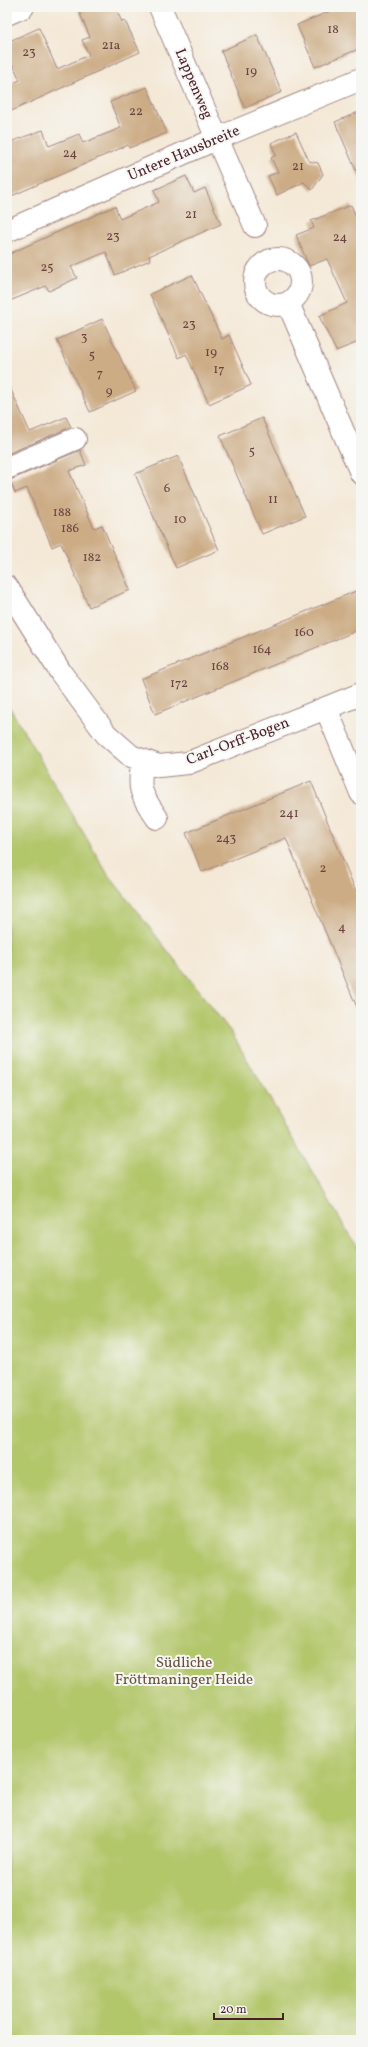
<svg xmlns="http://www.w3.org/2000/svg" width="368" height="2047" font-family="Vollkorn,serif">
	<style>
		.green { fill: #b2c66b; stroke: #7e724b }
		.building { fill: #ccac85 }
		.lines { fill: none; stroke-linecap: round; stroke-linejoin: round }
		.minor-casing { stroke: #9f8480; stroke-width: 24 }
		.minor { stroke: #fff; stroke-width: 22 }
		.labels { text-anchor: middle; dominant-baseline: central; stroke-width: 4; stroke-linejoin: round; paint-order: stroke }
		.number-label { font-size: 13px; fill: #6a4242 }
		.street-label { font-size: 15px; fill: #4a1f2b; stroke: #f6f6f2 }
		.park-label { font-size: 15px; fill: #69513e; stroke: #f6f6f2 }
	</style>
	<rect width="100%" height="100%" fill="#f6f6f2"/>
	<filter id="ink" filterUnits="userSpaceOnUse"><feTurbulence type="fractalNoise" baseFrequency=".025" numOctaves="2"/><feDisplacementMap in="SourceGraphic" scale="8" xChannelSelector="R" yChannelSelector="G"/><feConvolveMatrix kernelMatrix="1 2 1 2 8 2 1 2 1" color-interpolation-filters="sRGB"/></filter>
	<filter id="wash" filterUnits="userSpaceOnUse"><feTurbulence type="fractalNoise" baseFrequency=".012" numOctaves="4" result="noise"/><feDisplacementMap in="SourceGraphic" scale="16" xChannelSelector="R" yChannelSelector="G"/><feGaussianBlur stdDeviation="0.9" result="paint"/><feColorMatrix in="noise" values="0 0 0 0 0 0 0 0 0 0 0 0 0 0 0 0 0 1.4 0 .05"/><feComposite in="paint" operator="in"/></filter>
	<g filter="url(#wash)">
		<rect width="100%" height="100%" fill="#f4e8d6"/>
		<path class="green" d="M 7,703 L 107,873 L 231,1032 L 361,1255 L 361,2040 L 7,2040 Z"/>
		<g id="blocks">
			<path class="building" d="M 77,7 L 115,7 L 122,22 L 125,21 L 140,52 L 7,113 L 7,86 L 20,80 L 7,52 L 7,42 L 39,28 L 57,69 L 89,55 L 82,40 L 90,37 Z
				M 340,7 L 361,7 L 361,48 L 315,67 L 297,25 Z
				M 257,35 L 282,92 L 245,108 L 221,51 Z
				M 147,87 L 167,133 L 129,148 L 128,145 L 7,198 L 7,143 L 43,130 L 49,146 L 79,134 L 83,143 L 121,128 L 110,102 Z
				M 361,111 L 361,182 L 335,122 Z
				M 296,132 L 309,161 L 318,163 L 323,174 L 312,190 L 304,182 L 277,195 L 268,176 L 278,172 L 271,158 L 276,155 L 271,143 Z
				M 186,176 L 194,193 L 205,188 L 221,224 L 149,256 L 150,260 L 115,275 L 106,252 L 71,267 L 77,278 L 49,291 L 46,286 L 7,302 L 7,255 L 115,206 L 120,219 L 159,202 L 154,190 Z
				M 351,205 L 361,228 L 361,341 L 336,351 L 319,316 L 347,303 L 327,259 L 309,266 L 296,235 L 314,228 L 311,221 Z
				M 192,275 L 222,339 L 229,335 L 251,385 L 209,404 L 186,354 L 179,358 L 150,294 Z
				M 102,319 L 136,391 L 90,412 L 57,340 Z
				M 7,381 L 30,432 L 66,417 L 71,427 L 7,454 Z
				M 262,418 L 305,516 L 262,534 L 220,436 Z
				M 80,450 L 86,465 L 69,471 L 94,528 L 102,525 L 130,590 L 89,607 L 61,543 L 52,547 L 27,488 L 15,493 L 10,480 Z
				M 178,456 L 219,550 L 176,568 L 135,474 Z
				M 361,589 L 361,629 L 155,714 L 141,679 Z
				M 311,781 L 361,904 L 361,1017 L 286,838 L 202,872 L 186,833 Z"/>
		</g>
	</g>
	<g filter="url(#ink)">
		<use href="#blocks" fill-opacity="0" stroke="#9f8480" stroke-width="1"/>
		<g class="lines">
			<g class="minor-casing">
				<path id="minor" d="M 160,7 L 255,226
					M 7,14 L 23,7
					M 7,231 L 216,139 L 361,79
					M255 282a23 23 0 1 1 46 0a23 23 0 1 1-46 0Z
					M 288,303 L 361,473
					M 7,468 L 75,439
					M 7,587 L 61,673 L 106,734 L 131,756 L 159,766 L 188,763 L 361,694
					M 326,708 L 361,793
					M 143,760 C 137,790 141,794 157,818"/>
			</g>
			<use href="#minor" class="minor"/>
		</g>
	</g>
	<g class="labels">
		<g class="number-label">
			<text x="333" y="30">18</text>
			<text x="111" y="46">21a</text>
			<text x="29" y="53">23</text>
			<text x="251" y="72">19</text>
			<text x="136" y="112">22</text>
			<text x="70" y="154">24</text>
			<text x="298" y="167">21</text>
			<text x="191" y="215">21</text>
			<text x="113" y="237">23</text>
			<text x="340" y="238">24</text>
			<text x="47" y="268">25</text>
			<text x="189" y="325">23</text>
			<text x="84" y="338">3</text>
			<text x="211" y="353">19</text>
			<text x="92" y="356">5</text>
			<text x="219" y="370">17</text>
			<text x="100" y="374">7</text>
			<text x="109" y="392">9</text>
			<text x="252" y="452">5</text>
			<text x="167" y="489">6</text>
			<text x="273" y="500">11</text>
			<text x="62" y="513">188</text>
			<text x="180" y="520">10</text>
			<text x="70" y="529">186</text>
			<text x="92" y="558">182</text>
			<text x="304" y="633">160</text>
			<text x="262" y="650">164</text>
			<text x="220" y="667">168</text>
			<text x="179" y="684">172</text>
			<text x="289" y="814">241</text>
			<text x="226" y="839">243</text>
			<text x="323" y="869">2</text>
			<text x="342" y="928">4</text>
		</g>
		<g class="street-label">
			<text transform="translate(193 84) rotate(67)">Lappenweg</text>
			<text transform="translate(184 154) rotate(-23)">Untere Hausbreite</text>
			<text transform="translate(238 742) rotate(-21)">Carl-Orff-Bogen</text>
		</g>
		<g class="park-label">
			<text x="184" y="1663">Südliche<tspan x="184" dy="17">Fröttmaninger Heide</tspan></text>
		</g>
	</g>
	<rect width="368" height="2047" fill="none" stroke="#f6f6f2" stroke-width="24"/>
	<path d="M214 2013v6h69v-6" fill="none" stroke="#4a1f2b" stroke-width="2"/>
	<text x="220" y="2013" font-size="12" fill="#4a1f2b" stroke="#f6f6f2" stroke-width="3" paint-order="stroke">20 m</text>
</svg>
